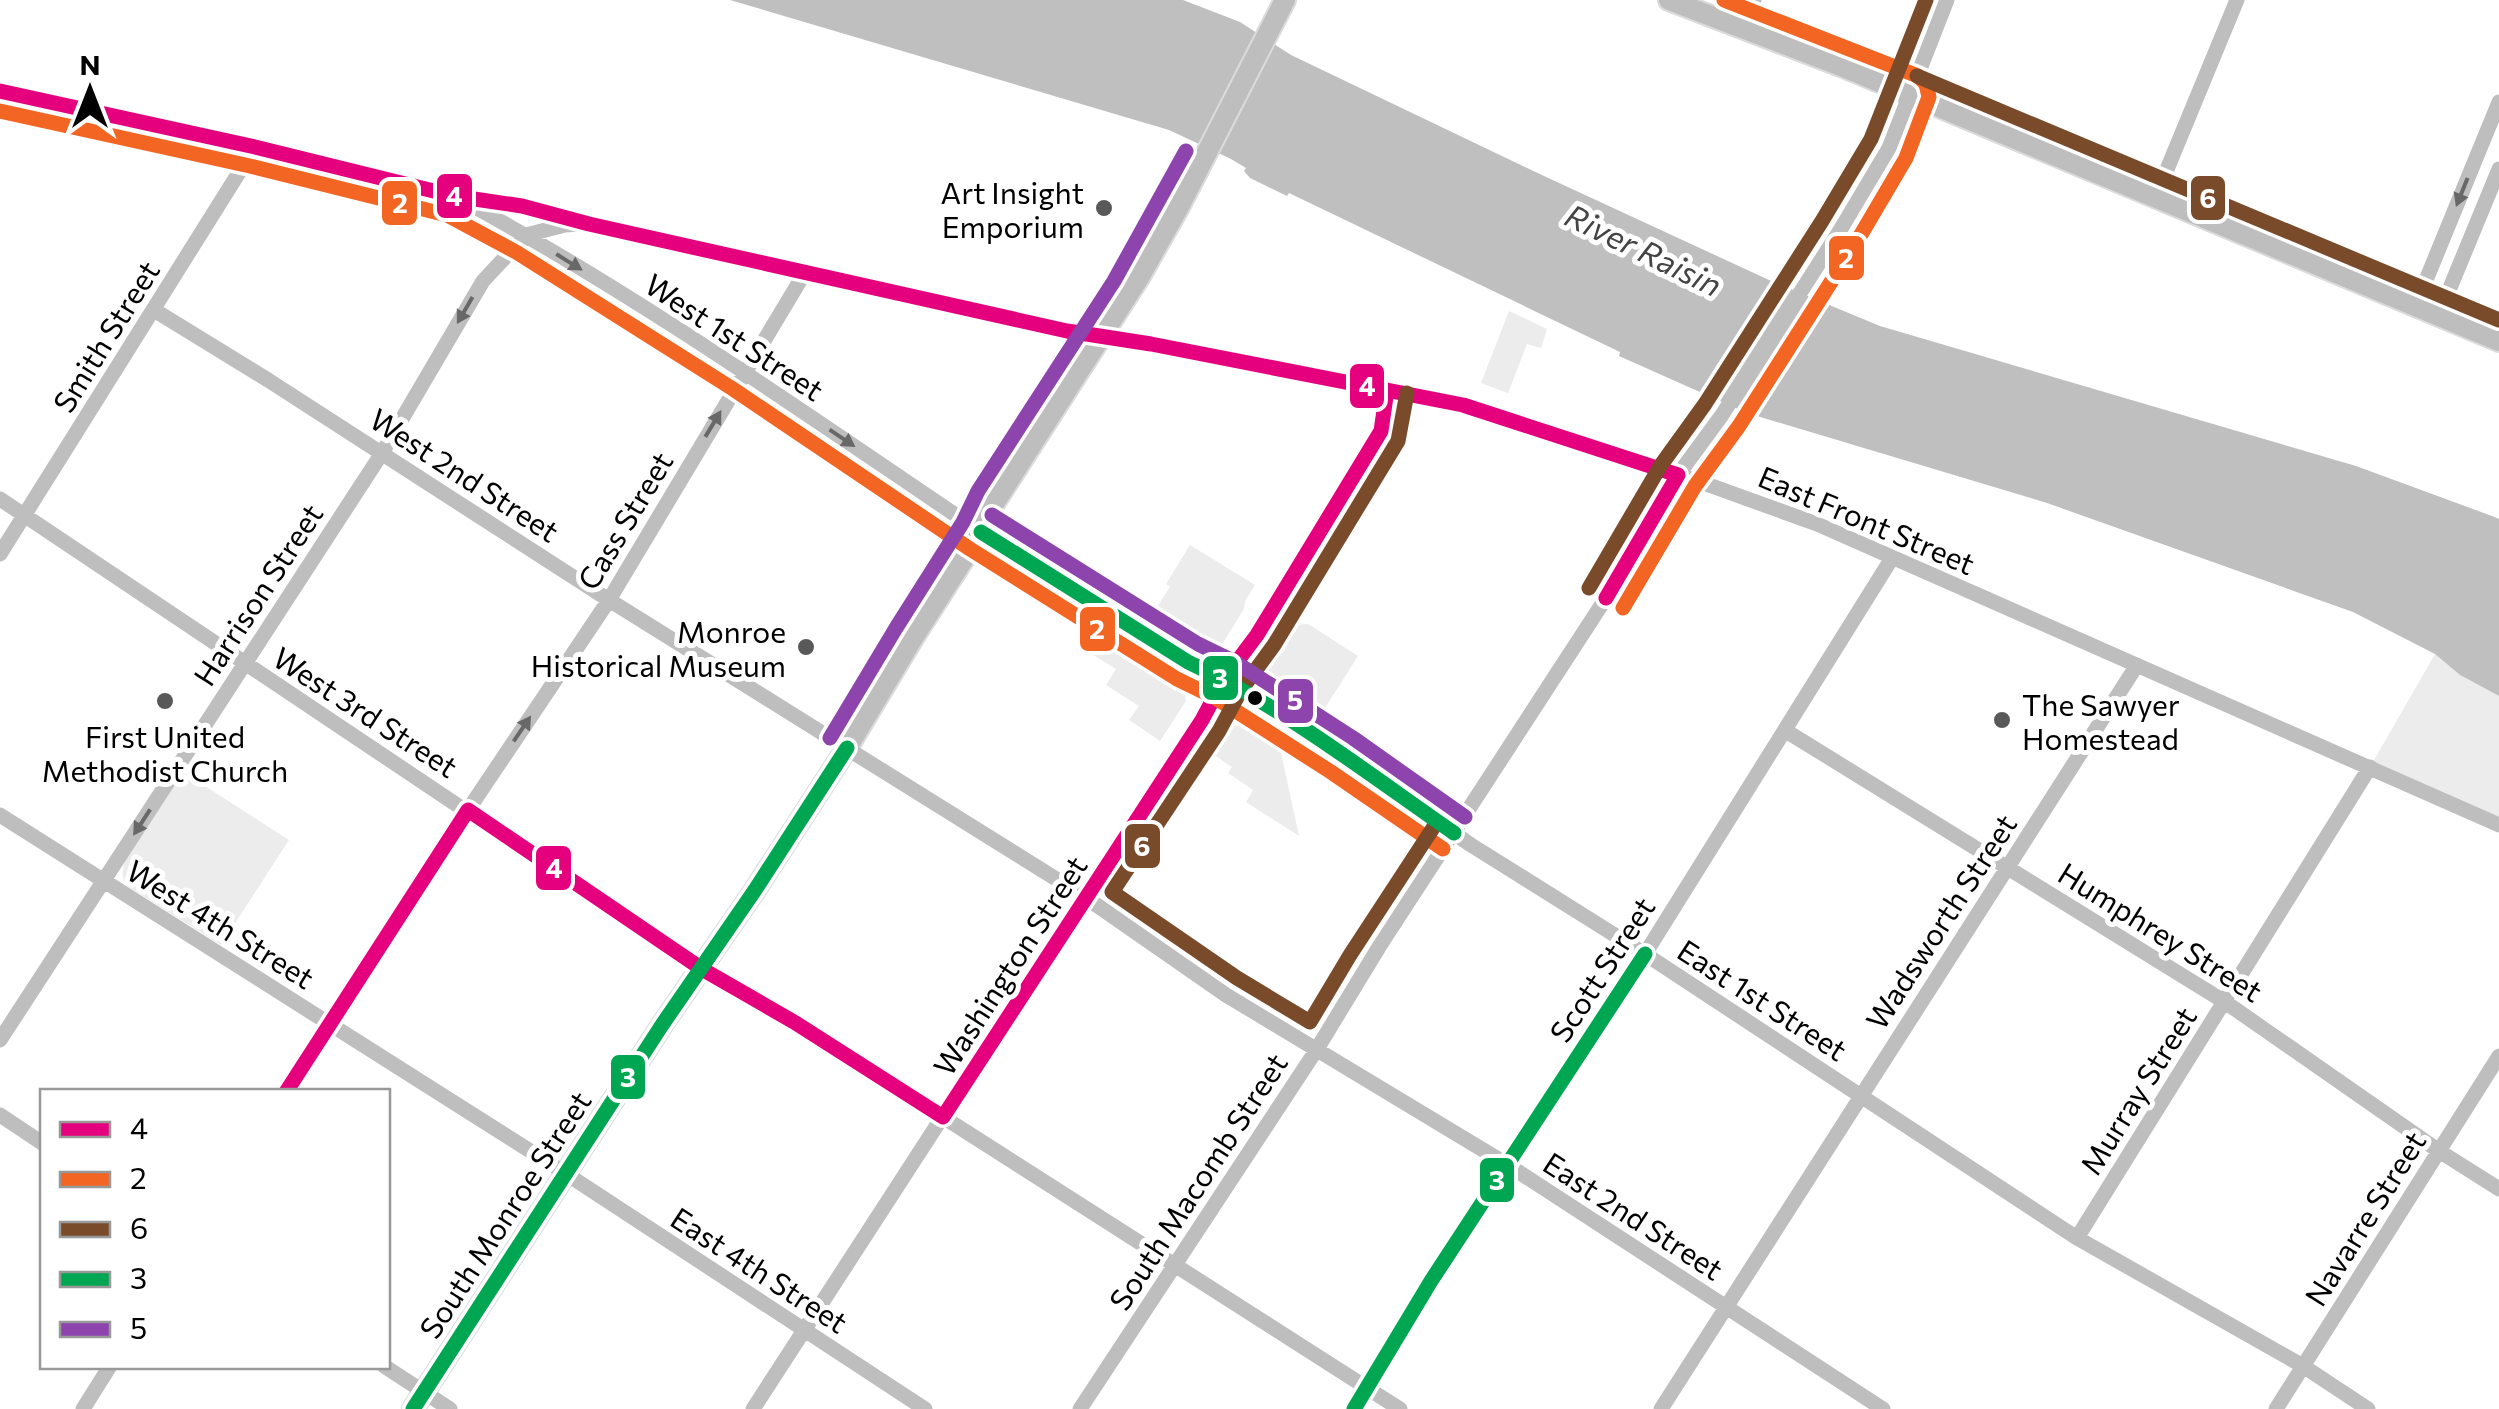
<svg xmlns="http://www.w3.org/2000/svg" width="2499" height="1409" font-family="Commissioner,sans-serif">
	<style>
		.green { fill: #ececec }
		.water { fill: #bfbfbf }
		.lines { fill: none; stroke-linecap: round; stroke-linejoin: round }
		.major-casing { stroke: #dbdbdb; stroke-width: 24 }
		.minor { stroke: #bebebe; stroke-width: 15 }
		.major { stroke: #bebebe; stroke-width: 20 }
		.bus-1-casing { stroke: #fff; stroke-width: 22 }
		.bus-2-casing { stroke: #fff; stroke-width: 22 }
		.bus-3-casing { stroke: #fff; stroke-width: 22 }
		.bus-4-casing { stroke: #fff; stroke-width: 22 }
		.bus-5-casing { stroke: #fff; stroke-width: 22 }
		.bus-1 { stroke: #e5007d; stroke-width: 15 }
		.bus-2 { stroke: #f26522; stroke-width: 15 }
		.bus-3 { stroke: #7a4b2a; stroke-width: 15 }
		.bus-4 { stroke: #00a651; stroke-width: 15 }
		.bus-5 { stroke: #8e44ad; stroke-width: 15 }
		.oneway { fill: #686868 }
		.poi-dot { fill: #595959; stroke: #fff; stroke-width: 4 }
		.bus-dot { fill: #000; stroke: #fff; stroke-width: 4 }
		.labels { text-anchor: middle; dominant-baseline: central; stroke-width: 10; stroke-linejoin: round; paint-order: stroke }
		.poi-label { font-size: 30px; fill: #000; stroke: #fff; text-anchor: end }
		.street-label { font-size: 30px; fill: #000; stroke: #fff }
		.water-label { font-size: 32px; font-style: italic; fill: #444; stroke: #fff }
		.line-badge { stroke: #fff; stroke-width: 4 }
		.badge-label { font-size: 28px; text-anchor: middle; font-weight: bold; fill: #fff }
	</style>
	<rect width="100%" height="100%" fill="#fff"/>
	<path class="green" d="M 1509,311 L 1547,329 L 1541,348 L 1527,344 L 1508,393 L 1481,383 Z
		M 1190,545 L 1255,585 L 1245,601 L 1244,609 L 1223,643 L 1208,646 L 1153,613 L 1170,587 L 1166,584 Z
		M 1098,623 L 1182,678 L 1186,701 L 1160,741 L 1129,720 L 1139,706 L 1106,685 L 1116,669 L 1082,648 Z
		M 1308,624 L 1358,656 L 1325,708 L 1309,715 L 1260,684 L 1259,675 L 1292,625 Z
		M 2435,654 L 2460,675 L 2499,696 L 2499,825 L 2370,767 Z
		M 1240,725 L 1248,726 L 1280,748 L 1299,836 L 1246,802 L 1253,790 L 1228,773 L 1232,767 L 1211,753 L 1227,728 Z
		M 183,772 L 289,840 L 221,945 L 127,886 C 121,877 122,871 125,861 Z"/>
	<path class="water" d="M 730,0 L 1183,0 L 1240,22 L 1291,55 L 1544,176 L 1769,280 L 1880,326 L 2356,466 L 2492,516 L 2499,519 L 2499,696 L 2460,675 L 2435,654 L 2353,612 L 2047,503 L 1747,413 L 1619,356 L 1620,352 L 1289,193 L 1287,196 L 1250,178 L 1244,171 L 1246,168 L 1231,159 L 1169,130 Z"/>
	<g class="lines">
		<g class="major-casing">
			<path id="major" d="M 1669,0 L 1841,66 L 2499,341
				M 413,1409 L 662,1025 L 755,890 L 847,748 L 913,638 L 981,532 L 995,502 L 1140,276 L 1180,205 L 1285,0"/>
		</g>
		<path class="minor" d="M 1743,28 L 1754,0
			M 0,91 L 255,147 L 454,196 C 500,199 545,210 589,224 L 1067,331 L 1151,344 L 1463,405 L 1709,485 L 1817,524 L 2499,825
			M 2156,196 L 2237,0
			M 462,200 C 641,297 807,415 975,528 C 1045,574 1117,618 1188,662 L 1224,679 L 1342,755 L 1471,845 L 1645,954 L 2077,1238 L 2303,1366 L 2368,1409
			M 2415,307 L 2499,102
			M 154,310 L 268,380 L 609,600 L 1085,897 L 1226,995 L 1508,1165 L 1883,1409
			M 2438,317 L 2499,169
			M 0,499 L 702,969 L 829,1044 L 1400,1409
			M 0,554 L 255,147
			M 1786,731 L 2225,1002 L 2439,1151 L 2499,1189
			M 0,815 L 565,1173 L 925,1409
			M 0,1040 L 382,453 L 483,281 L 526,235 L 565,225 L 578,224
			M 286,1092 L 468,810 L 609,600 L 804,274
			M 0,1115 L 42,1143
			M 2077,1238 L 2370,767
			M 384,1366 L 450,1409
			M 83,1409 L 110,1366
			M 753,1409 L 1085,897 L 1167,775 L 1202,720 L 1224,679 L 1257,635 L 1381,431 L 1387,390
			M 1080,1409 L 1317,1049 L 1379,947 L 1606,598 L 1678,475 L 1722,415 L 1839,232 L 1889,148 L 1947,0
			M 1354,1409 L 1431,1281 L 1645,954 L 1892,558
			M 1661,1409 L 2137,665
			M 2276,1409 L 2499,1056"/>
		<use href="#major" class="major"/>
		<g class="bus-1-casing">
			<path id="bus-1" d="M 0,91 L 255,147 L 454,196 L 522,206 L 589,224 L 1067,331 L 1151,344 L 1463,405 L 1678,475 L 1606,598
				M 286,1092 L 468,810 L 702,969 L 794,1022 L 943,1117 L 1202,720 L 1224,679 L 1257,635 L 1381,431 L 1387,390"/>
		</g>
		<g class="bus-2-casing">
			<path id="bus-2" d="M 0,111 L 250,166 L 447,215 L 516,252 L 733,389 L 970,549 L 1177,679 L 1214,697 L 1331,772 L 1443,849
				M 1623,608 L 1695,486 L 1739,426 L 1856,243 L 1906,158 L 1929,97 L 1926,84 L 1918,76 L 1724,0"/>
		</g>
		<g class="bus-3-casing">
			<path id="bus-3" d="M 1917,76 L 2499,320
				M 1407,393 L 1398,441 L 1274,645 L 1241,690 L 1219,731 L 1112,892 L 1237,978 L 1310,1022 L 1350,955 L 1437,822
				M 1589,588 L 1661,465 L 1705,404 L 1822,221 L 1871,139 L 1926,0"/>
		</g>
		<g class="bus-4-casing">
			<path id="bus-4" d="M 981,532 L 1188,662 C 1280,705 1370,775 1454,833
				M 413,1409 L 662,1025 L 755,890 L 847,748
				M 1354,1409 L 1431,1281 L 1645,954"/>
		</g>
		<g class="bus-5-casing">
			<path id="bus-5" d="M 992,515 L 1198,644 L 1235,662 L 1353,738 L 1465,817
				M 830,738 L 896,628 L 963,522 L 978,491 L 1114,281 L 1186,151"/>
		</g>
		<use href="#bus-1" class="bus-1"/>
		<use href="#bus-2" class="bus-2"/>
		<use href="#bus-3" class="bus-3"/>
		<use href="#bus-4" class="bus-4"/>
		<use href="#bus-5" class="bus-5"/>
	</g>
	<defs><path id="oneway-solid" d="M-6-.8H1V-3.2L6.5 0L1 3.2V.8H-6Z" transform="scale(2.5)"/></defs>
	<g class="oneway">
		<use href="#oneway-solid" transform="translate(2462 192) rotate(112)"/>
		<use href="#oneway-solid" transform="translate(569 262) rotate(32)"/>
		<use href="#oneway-solid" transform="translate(465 310) rotate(120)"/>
		<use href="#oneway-solid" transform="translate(713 424) rotate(-59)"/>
		<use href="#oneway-solid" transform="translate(842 438) rotate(34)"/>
		<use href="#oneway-solid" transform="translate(522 729) rotate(-56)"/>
		<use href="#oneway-solid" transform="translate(142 822) rotate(123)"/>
	</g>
	<g class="poi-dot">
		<circle cx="1104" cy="208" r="10"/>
		<circle cx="806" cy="647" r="10"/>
		<circle cx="165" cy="701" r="10"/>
		<circle cx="2002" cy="720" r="10"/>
	</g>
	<circle class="bus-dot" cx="1255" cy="698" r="9"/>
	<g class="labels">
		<g class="poi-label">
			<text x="1084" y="191">Art Insight<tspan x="1084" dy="34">Emporium</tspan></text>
			<text x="786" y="630">Monroe<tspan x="786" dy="34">Historical Museum</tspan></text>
			<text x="2022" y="703" text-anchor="start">The Sawyer<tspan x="2022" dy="34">Homestead</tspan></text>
			<text x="165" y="735" text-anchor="middle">First United<tspan x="165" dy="34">Methodist Church</tspan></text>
		</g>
		<g class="street-label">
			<text transform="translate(105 336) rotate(-58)">Smith Street</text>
			<text transform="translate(735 336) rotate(33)">West 1st Street</text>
			<text transform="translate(465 474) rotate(33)">West 2nd Street</text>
			<text transform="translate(1867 519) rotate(23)">East Front Street</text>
			<text transform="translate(624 520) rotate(-59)">Cass Street</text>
			<text transform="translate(257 594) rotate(-57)">Harrison Street</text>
			<text transform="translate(366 711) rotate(33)">West 3rd Street</text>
			<text transform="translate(1940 921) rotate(-57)">Wadsworth Street</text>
			<text transform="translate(221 923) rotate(32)">West 4th Street</text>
			<text transform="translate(2161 931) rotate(32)">Humphrey Street</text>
			<text transform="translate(1009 965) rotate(-57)">Washington Street</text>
			<text transform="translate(1601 969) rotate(-57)">Scott Street</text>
			<text transform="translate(1763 999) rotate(33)">East 1st Street</text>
			<text transform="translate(2137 1090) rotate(-58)">Murray Street</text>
			<text transform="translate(1197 1181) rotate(-57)">South Macomb Street</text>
			<text transform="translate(504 1214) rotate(-57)">South Monroe Street</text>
			<text transform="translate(1634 1215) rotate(33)">East 2nd Street</text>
			<text transform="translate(2364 1218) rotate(-58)">Navarre Street</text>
			<text transform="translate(760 1269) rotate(33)">East 4th Street</text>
		</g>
		<g class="water-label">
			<text transform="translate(1644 249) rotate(26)">River Raisin</text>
		</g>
	</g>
	<g class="line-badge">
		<rect x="435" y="172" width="39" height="48" rx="10" fill="#e5007d"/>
		<rect x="2189" y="174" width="38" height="48" rx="10" fill="#7a4b2a"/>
		<rect x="380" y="179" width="39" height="48" rx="10" fill="#f26522"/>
		<rect x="1827" y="234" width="39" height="48" rx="10" fill="#f26522"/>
		<rect x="1348" y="362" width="38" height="48" rx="10" fill="#e5007d"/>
		<rect x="1078" y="605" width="39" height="48" rx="10" fill="#f26522"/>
		<rect x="1201" y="654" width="39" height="48" rx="10" fill="#00a651"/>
		<rect x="1276" y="677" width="39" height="48" rx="10" fill="#8e44ad"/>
		<rect x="1123" y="822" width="39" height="48" rx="10" fill="#7a4b2a"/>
		<rect x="534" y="844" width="39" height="48" rx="10" fill="#e5007d"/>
		<rect x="609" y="1053" width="38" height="48" rx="10" fill="#00a651"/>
		<rect x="1478" y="1156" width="38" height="48" rx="10" fill="#00a651"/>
	</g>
	<g class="badge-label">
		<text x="454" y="206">4</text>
		<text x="2208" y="208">6</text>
		<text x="400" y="213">2</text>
		<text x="1846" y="268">2</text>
		<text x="1367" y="396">4</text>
		<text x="1097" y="639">2</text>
		<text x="1220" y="688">3</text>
		<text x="1295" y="710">5</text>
		<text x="1142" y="856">6</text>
		<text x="554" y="878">4</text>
		<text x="628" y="1087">3</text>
		<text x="1497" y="1190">3</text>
	</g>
	<rect x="40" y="1089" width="350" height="280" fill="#ffffff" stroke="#999999" stroke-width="2.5"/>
	<rect x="60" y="1122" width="50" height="15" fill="#e5007d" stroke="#999999" stroke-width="2.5"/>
	<text x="130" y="1139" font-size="30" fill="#000000">4</text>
	<rect x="60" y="1172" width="50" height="15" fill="#f26522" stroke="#999999" stroke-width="2.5"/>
	<text x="130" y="1189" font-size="30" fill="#000000">2</text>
	<rect x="60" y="1222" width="50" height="15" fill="#7a4b2a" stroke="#999999" stroke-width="2.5"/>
	<text x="130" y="1239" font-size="30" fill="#000000">6</text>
	<rect x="60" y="1272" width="50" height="15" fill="#00a651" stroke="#999999" stroke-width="2.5"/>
	<text x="130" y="1289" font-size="30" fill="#000000">3</text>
	<rect x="60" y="1322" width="50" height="15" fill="#8e44ad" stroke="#999999" stroke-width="2.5"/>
	<text x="130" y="1339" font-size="30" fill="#000000">5</text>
	<g transform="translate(90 90)" stroke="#ffffff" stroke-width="8" paint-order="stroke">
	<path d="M0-8L18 38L0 25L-18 38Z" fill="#000000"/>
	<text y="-15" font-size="28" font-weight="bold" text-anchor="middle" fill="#000000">N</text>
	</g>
</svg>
